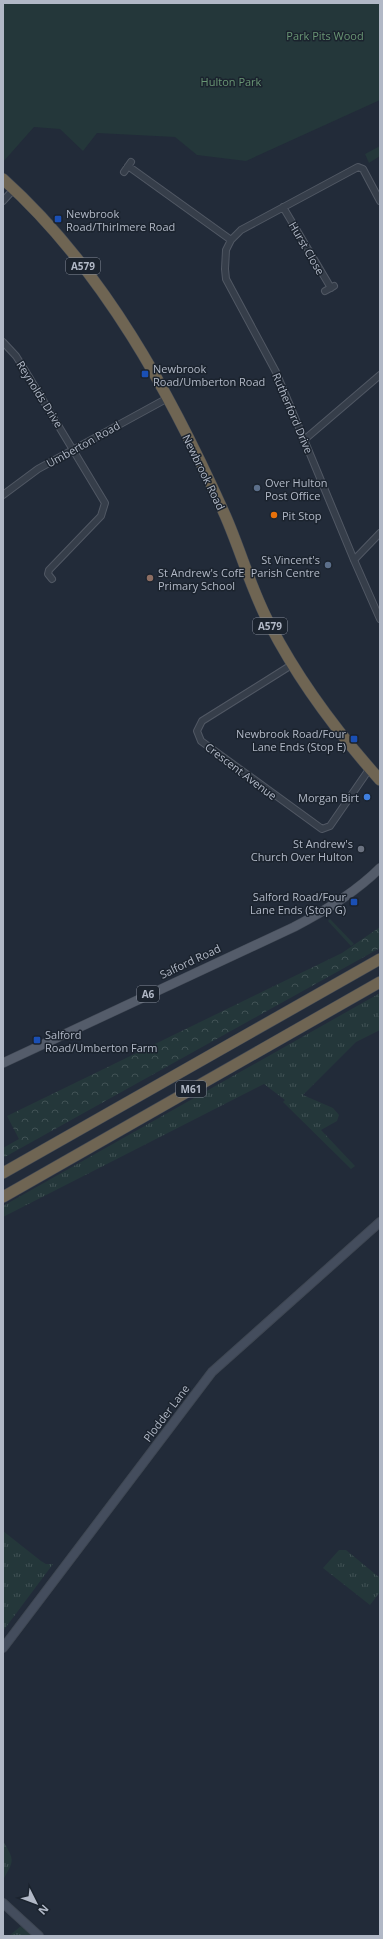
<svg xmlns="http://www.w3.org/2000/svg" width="383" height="1939" font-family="'Open Sans',sans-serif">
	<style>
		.grass { fill: url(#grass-tufts) }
		.forest { fill: url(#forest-crowns) }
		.park { fill: #24373a }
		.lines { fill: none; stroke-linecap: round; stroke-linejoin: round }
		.street-casing { stroke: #515864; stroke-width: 8 }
		.secondary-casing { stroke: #3f4753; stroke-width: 10 }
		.primary-casing { stroke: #3f4753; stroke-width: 10 }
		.highway-casing { stroke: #414854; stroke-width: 12 }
		.street { stroke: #363e4a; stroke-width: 6 }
		.secondary { stroke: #444d5d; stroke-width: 8 }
		.primary { stroke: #545c6a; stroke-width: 9 }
		.highway { stroke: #6f6553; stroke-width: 11 }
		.transit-dot { fill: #1a4fb4; stroke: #1b232e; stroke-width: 1.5 }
		.service-dot { fill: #5c6f8a; stroke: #1b232e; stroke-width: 1.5 }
		.food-dot { fill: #e8710a; stroke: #1b232e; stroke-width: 1.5 }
		.education-dot { fill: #8d6e63; stroke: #1b232e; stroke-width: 1.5 }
		.shop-dot { fill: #3f7fe0; stroke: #1b232e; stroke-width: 1.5 }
		.worship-dot { fill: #6b7280; stroke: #1b232e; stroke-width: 1.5 }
		.labels { text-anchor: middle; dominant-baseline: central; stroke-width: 3; stroke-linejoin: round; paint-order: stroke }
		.shield { fill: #1b232e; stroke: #848b98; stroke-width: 1 }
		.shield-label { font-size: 10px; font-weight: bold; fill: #b1b8c6 }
		.park-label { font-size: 11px; fill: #699674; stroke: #1b232e }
		.poi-label { font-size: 11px; fill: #b1b8c6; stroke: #1b232e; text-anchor: start }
		.street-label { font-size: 11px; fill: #b1b8c6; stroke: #1b232e }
	</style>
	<defs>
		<pattern id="grass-tufts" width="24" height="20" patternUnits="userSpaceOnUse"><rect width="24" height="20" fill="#24373a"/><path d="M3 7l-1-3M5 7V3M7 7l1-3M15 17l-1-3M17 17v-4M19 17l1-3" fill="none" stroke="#415255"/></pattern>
		<pattern id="forest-crowns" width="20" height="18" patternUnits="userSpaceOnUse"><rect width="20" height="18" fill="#24373a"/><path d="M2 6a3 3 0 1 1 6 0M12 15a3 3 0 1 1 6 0" fill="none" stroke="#415255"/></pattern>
	</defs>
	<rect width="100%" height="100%" fill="#222b39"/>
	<path class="grass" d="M 330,919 L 354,944 L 351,946 L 328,921 Z
		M 380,993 L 380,1030 L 356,1042 L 303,1095 L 333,1108 L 339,1115 L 337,1121 L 321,1130 L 355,1166 L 351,1169 L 283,1102 L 285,1100 L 264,1084 L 3,1217 L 3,1206 Z
		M 3,1531 L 41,1561 L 46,1564 L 53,1564 L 3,1631 Z
		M 339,1550 L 346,1550 L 380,1578 L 380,1592 L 370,1605 L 323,1568 Z
		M 3,1841 C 15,1861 14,1860 3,1880 Z
		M 21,1926 L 33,1936 L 9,1936 Z"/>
	<path class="forest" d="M 380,927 L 380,948 L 3,1158 L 3,1148 L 19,1139 L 7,1116 L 342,953 Z"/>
	<path class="park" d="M 3,3 L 380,3 L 380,100 L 246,161 L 197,155 L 175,137 L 97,133 L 83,151 L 60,129 L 34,127 L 3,162 Z
		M 380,146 L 380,156 L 369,163 L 365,154 Z"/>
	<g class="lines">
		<g class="street-casing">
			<path id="street" d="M 128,166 L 231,240
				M 124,172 L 131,162
				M 3,201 L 14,189
				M 380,201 L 363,169 L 358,167 L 241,230 L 231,240 L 226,250 L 225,269 L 226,279 L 276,372 L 354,560 L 380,619
				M 283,207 L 331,288
				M 325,291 L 334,286
				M 3,342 L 16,356 L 26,372 L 105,503 L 101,516 L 49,570 L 48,574 L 52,579
				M 304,440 L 380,375
				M 3,495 L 38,469 L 166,399
				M 354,560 L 380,533
				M 293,664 L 202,721 L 197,731 L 201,741 L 322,829 L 330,826 L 370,768"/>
		</g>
		<g class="secondary-casing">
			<path id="secondary" d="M 3,1648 L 212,1372 L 380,1222
				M 3,1903 L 39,1936"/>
		</g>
		<g class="primary-casing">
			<path id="primary" d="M 3,1063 L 294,927 C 325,911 355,893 380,868"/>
		</g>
		<g class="highway-casing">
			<path id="highway" d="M 3,179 C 103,269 171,394 225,515 C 241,551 251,590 270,625 C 299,681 338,733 380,780
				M 3,1173 L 380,959
				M 3,1197 L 380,982"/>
		</g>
		<use href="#street" class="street"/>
		<use href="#secondary" class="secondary"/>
		<use href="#primary" class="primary"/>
		<use href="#highway" class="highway"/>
	</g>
	<g class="transit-dot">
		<rect x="54" y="215" width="8" height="8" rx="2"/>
		<rect x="141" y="370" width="8" height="8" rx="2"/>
		<rect x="350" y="735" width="8" height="8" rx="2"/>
		<rect x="350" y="898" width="8" height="8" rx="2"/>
		<rect x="33" y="1036" width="8" height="8" rx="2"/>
	</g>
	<g class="service-dot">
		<circle cx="257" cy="488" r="4"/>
		<circle cx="328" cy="565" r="4"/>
	</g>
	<circle class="food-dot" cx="274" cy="515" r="4"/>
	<circle class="education-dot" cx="150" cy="578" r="4"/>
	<circle class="shop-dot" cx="367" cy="797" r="4"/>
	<circle class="worship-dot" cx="361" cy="849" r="4"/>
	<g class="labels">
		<g class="shield">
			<rect x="66" y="258" width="34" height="16" rx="3"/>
			<rect x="253" y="618" width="34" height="16" rx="3"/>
			<rect x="137" y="986" width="22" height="16" rx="3"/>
			<rect x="176" y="1081" width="30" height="16" rx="3"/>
		</g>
		<g class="shield-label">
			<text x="83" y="266">A579</text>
			<text x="270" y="626">A579</text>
			<text x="148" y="994">A6</text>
			<text x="191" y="1089">M61</text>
		</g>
		<g class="park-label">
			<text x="325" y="35">Park Pits Wood</text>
			<text x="231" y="81">Hulton Park</text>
		</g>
		<g class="poi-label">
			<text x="66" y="213">Newbrook<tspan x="66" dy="13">Road/Thirlmere Road</tspan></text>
			<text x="153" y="368">Newbrook<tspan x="153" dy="13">Road/Umberton Road</tspan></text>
			<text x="265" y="482">Over Hulton<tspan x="265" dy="13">Post Office</tspan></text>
			<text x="282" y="515">Pit Stop</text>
			<text x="320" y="559" text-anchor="end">St Vincent's<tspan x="320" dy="13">Parish Centre</tspan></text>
			<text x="158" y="572">St Andrew's CofE<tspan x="158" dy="13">Primary School</tspan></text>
			<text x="346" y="733" text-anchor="end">Newbrook Road/Four<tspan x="346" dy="13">Lane Ends (Stop E)</tspan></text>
			<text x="359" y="797" text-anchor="end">Morgan Birt</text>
			<text x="353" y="843" text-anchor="end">St Andrew's<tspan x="353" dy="13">Church Over Hulton</tspan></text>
			<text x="346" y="896" text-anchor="end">Salford Road/Four<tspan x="346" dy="13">Lane Ends (Stop G)</tspan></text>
			<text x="45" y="1034">Salford<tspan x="45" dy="13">Road/Umberton Farm</tspan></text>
		</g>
		<g class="street-label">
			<text transform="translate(307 248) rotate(60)">Hurst Close</text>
			<text transform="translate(40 394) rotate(58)">Reynolds Drive</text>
			<text transform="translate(293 413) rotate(67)">Rutherford Drive</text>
			<text transform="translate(83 444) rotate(-29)">Umberton Road</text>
			<text transform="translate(204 472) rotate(64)">Newbrook Road</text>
			<text transform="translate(241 771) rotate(37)">Crescent Avenue</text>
			<text transform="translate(190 961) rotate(-25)">Salford Road</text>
			<text transform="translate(166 1413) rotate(-53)">Plodder Lane</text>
		</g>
	</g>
	<rect width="383" height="1939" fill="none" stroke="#b1b8c6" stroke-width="8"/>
	<g transform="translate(36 1903) rotate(132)" stroke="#1b232e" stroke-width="3" paint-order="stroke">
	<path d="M0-3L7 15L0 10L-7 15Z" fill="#b1b8c6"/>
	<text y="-6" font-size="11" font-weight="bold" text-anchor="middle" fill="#b1b8c6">N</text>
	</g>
</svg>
